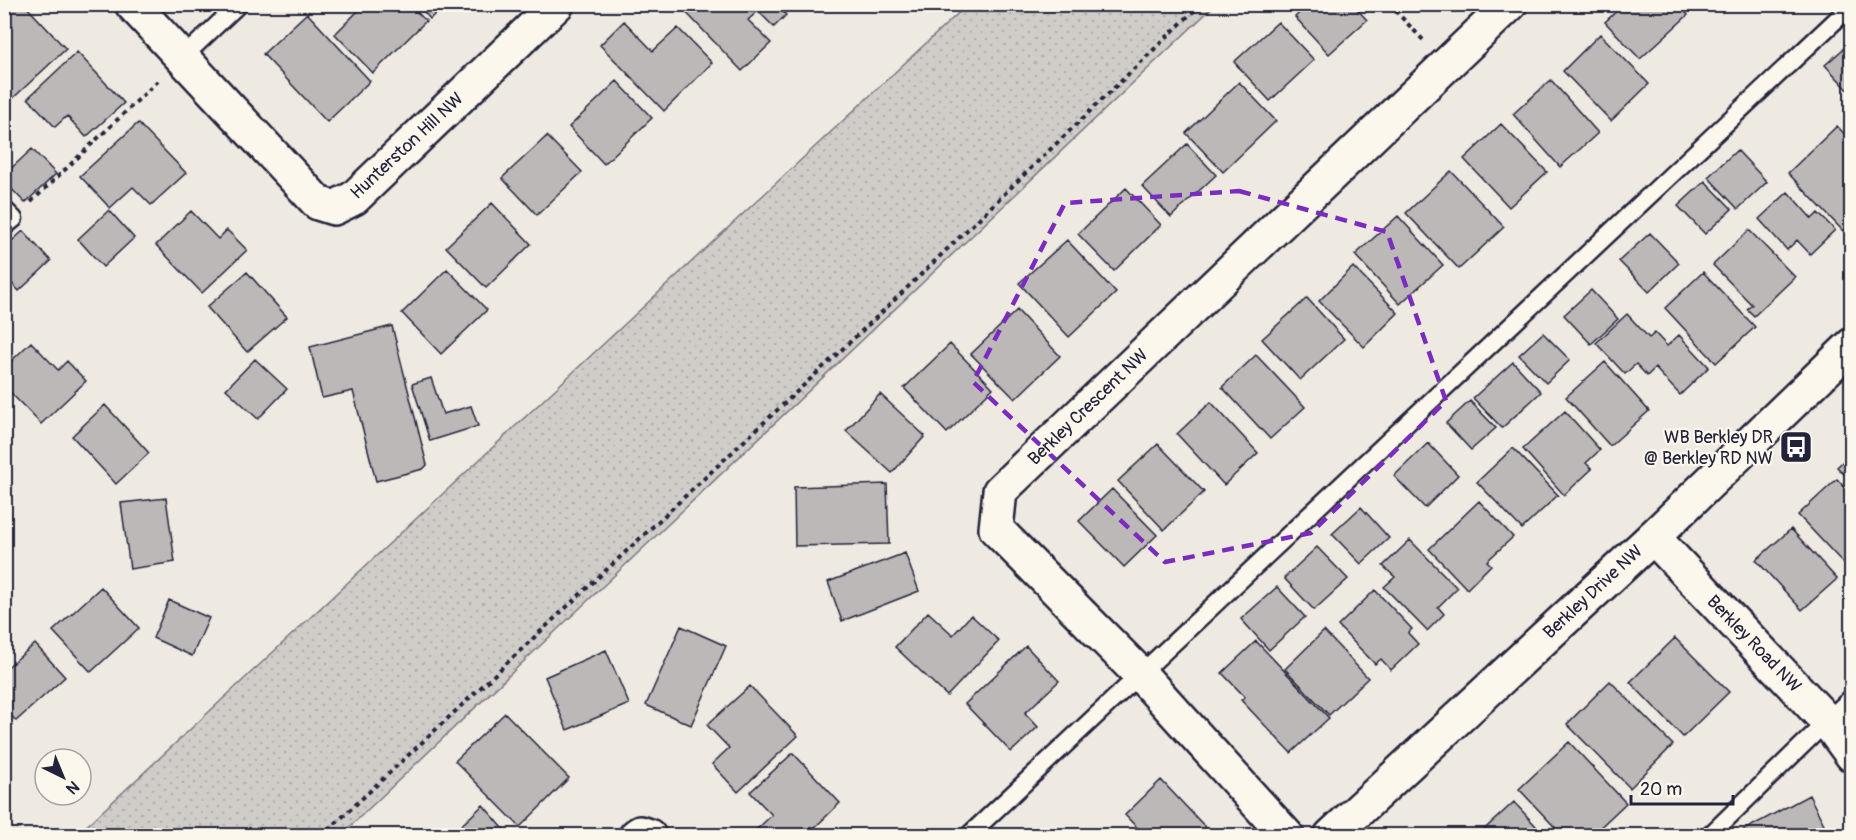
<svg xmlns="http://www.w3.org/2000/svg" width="1856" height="840" font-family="Pangolin,sans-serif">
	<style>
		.park { fill: url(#park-dots); stroke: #797882; stroke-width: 1.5 }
		.building { fill: #bcb8b8; stroke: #22223b; stroke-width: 1.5 }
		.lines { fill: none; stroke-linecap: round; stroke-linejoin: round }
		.service-casing { stroke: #22223b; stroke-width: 21 }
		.minor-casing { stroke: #22223b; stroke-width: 38 }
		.tertiary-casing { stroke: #22223b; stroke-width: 38 }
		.path { stroke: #22223b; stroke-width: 4; stroke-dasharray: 4.5 4.5; stroke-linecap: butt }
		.service { stroke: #fbf7ec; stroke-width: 16 }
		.minor { stroke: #fbf7ec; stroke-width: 33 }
		.tertiary { stroke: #fbf7ec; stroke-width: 33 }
		.marked { fill: none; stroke: #7b2cbf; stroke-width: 4.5; stroke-dasharray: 12 8; stroke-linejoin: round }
		.labels { text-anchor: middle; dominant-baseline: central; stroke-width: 4.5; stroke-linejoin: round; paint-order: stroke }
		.street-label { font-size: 18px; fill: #22223b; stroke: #fbf7ec }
		.poi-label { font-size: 18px; fill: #22223b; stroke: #fbf7ec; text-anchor: end }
	</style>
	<defs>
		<pattern id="park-dots" width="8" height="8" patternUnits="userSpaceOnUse" patternTransform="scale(1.5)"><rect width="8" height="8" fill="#d0cdc9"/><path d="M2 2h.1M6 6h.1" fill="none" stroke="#b2b0ae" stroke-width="1.8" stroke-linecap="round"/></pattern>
	</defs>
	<rect width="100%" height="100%" fill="#eeeae2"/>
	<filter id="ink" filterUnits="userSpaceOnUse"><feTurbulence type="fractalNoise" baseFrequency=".0167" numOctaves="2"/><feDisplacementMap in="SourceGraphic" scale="12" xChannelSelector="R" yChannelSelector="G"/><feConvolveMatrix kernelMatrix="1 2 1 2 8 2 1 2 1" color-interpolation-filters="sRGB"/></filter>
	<g filter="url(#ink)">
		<path class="park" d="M 967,5 L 1215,5 L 341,835 L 77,835 Z"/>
		<path class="building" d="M 17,4 L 24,4 L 66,49 L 10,101 L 4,95 L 4,16 Z
			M 365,4 L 409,4 L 426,21 L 373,73 L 335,34 Z
			M 417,4 L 445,4 L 430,19 Z
			M 682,4 L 776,4 L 786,15 L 774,27 L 758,11 L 748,20 L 771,43 L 742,71 L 680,6 Z
			M 1309,4 L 1352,4 L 1367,20 L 1329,54 L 1295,17 Z
			M 1624,4 L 1678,4 L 1688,15 L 1640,59 L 1605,22 Z
			M 307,13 L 370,81 L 327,122 L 263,54 Z
			M 624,21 L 653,51 L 678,28 L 712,63 L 664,111 L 600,45 Z
			M 1278,22 L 1314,60 L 1270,101 L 1234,62 Z
			M 1600,34 L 1649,84 L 1611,121 L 1563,71 Z
			M 1850,43 L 1852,45 L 1852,94 L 1825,65 Z
			M 77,52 L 124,103 L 86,137 L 67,116 L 55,127 L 28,98 Z
			M 1551,80 L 1598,133 L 1560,167 L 1513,114 Z
			M 617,81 L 652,118 L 604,164 L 569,127 Z
			M 1239,82 L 1276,121 L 1223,172 L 1186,133 Z
			M 138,123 L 186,173 L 151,205 L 133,187 L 110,208 L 80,176 Z
			M 1501,124 L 1547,172 L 1509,207 L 1464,159 Z
			M 1837,126 L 1852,142 L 1852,223 L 1843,231 L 1788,173 Z
			M 547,136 L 582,172 L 537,215 L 502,178 Z
			M 1187,144 L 1216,175 L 1171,217 L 1142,186 Z
			M 32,149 L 56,174 L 25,203 L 4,181 L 4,175 Z
			M 1737,150 L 1767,182 L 1738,209 L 1708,177 Z
			M 1451,171 L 1504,227 L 1459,269 L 1406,213 Z
			M 1705,181 L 1732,209 L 1705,234 L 1678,206 Z
			M 1126,188 L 1161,225 L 1114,271 L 1078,234 Z
			M 1788,192 L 1812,219 L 1818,213 L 1835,230 L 1810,254 L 1797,240 L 1787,250 L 1759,219 Z
			M 492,203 L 531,244 L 486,288 L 446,247 Z
			M 109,210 L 134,238 L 103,267 L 78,239 Z
			M 191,211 L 218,239 L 227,230 L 247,250 L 202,293 L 156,245 Z
			M 1398,216 L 1443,265 L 1400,304 L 1355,255 Z
			M 1749,230 L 1795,277 L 1754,316 L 1747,309 L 1752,305 L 1713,265 Z
			M 23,231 L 51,261 L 19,291 L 4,275 L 4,248 Z
			M 1650,233 L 1679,263 L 1649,292 L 1619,261 Z
			M 1067,240 L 1116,293 L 1069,337 L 1019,283 Z
			M 1353,267 L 1398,313 L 1364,347 L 1319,301 Z
			M 447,269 L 487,310 L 441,354 L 402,313 Z
			M 247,272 L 287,317 L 247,352 L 207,307 Z
			M 1703,272 L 1755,327 L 1716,363 L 1665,308 Z
			M 1591,290 L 1618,319 L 1591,344 L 1564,315 Z
			M 1307,298 L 1344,339 L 1300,380 L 1262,339 Z
			M 1017,310 L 1060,356 L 1015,399 L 971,354 Z
			M 1627,314 L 1649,338 L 1655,333 L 1667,346 L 1679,335 L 1709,367 L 1680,395 L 1655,368 L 1647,376 L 1636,364 L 1625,374 L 1596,343 Z
			M 392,326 L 427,465 L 423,469 L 376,481 L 353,391 L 322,398 L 310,347 Z
			M 1543,333 L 1570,360 L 1546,383 L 1519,355 Z
			M 31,342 L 58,370 L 67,361 L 86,381 L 41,424 L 4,386 L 4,368 Z
			M 950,344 L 993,388 L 947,433 L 904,388 Z
			M 1256,355 L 1305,407 L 1270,439 L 1222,387 Z
			M 255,359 L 287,389 L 258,419 L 226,389 Z
			M 1513,362 L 1541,392 L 1502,428 L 1473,398 Z
			M 1605,362 L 1649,411 L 1610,446 L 1566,397 Z
			M 431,378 L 443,414 L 471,406 L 478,426 L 430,441 L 412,384 Z
			M 880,394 L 925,436 L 892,473 L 846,431 Z
			M 1470,401 L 1496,428 L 1471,450 L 1446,423 Z
			M 1211,402 L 1258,453 L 1224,485 L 1177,434 Z
			M 105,405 L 149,453 L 116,484 L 72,436 Z
			M 1565,411 L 1600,450 L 1586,463 L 1592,469 L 1564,495 L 1523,449 Z
			M 1428,443 L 1458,475 L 1425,508 L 1394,476 Z
			M 1158,444 L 1204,492 L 1164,530 L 1118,481 Z
			M 1513,448 L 1558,495 L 1522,529 L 1477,482 Z
			M 1852,453 L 1852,482 L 1837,467 Z
			M 1837,479 L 1852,495 L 1852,561 L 1846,566 L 1798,515 Z
			M 887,484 L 889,544 L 795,546 L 794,487 Z
			M 1112,489 L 1157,535 L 1124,567 L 1079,521 Z
			M 166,498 L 175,562 L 130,569 L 121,503 Z
			M 1479,501 L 1513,537 L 1487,561 L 1491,565 L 1467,589 L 1429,549 Z
			M 1361,507 L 1389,538 L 1361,564 L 1332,534 Z
			M 1791,529 L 1837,579 L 1802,610 L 1756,560 Z
			M 1410,540 L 1457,588 L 1438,607 L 1444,614 L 1427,631 L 1384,587 L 1395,577 L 1383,566 Z
			M 1317,547 L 1348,579 L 1314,610 L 1284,578 Z
			M 905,553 L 919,591 L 842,621 L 828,582 Z
			M 101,587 L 139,628 L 91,672 L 53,631 Z
			M 1277,587 L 1305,617 L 1269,650 L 1241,619 Z
			M 1375,590 L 1412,629 L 1408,633 L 1418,644 L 1391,670 L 1381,659 L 1375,664 L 1338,626 Z
			M 169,600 L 209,618 L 192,656 L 153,638 Z
			M 928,612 L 953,635 L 971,615 L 999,641 L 947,696 L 895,647 Z
			M 681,626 L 726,646 L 691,725 L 646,705 Z
			M 1324,631 L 1368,678 L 1329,715 L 1285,669 Z
			M 1675,638 L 1729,692 L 1683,737 L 1630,682 Z
			M 1256,641 L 1329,718 L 1291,753 L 1241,700 L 1245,697 L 1222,673 Z
			M 35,644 L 65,677 L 16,721 L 4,708 L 4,670 Z
			M 1026,646 L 1059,681 L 1025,713 L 1038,727 L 1011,752 L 965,704 Z
			M 606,650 L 629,704 L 567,730 L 545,677 Z
			M 1610,681 L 1673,745 L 1630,788 L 1567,724 Z
			M 750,686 L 798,736 L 738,792 L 712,764 L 729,748 L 707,725 Z
			M 505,713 L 569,778 L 520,827 L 455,761 Z
			M 1569,742 L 1626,803 L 1591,836 L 1563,836 L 1519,789 Z
			M 793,753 L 840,803 L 806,836 L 759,836 L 755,831 L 772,815 L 750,792 Z
			M 1161,780 L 1208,830 L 1202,836 L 1145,836 L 1125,815 Z
			M 1809,795 L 1830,836 L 1744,836 L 1742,831 Z
			M 1514,802 L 1545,836 L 1477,836 Z
			M 483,805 L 510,836 L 450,836 Z"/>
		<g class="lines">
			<g class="service-casing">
				<path id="service" d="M 182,58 L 239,4
					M 4,209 L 14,219 L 4,227
					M 968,836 L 1852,5
					M 1709,836 L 1852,697"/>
			</g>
			<g class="minor-casing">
				<path id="minor" d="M 132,4 L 318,203 L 334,208 L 354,198 L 557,4
					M 1653,537 L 1827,721 L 1852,755
					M 636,836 L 640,833 L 649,836
					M 1287,836 L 1140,674 L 996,529 L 1000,491 L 1510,4"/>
			</g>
			<g class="tertiary-casing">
				<path id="tertiary" d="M 1331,836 L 1653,537 L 1852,345"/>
			</g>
			<path class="path" d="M 1389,4 L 1424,41
				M 31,202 L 158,81
				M 322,836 L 882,312 L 1201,4"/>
			<use href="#service" class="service"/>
			<use href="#minor" class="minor"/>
			<use href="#tertiary" class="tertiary"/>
		</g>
	</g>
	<path class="marked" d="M 1239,191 L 1387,232 L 1446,401 L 1311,533 L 1165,562 L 973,382 L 1065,203 Z"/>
	<defs>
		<g id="bus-square" transform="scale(1.725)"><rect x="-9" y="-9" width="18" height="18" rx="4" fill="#22223b" stroke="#fbf7ec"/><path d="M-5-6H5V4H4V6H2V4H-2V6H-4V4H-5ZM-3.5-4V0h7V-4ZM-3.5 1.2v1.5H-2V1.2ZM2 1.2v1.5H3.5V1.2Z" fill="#fff"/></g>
	</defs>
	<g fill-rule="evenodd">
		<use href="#bus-square" x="1796" y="447"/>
	</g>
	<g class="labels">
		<g class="street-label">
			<text transform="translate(407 146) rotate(-43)">Hunterston Hill NW</text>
			<text transform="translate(1088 407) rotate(-44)">Berkley Crescent NW</text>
			<text transform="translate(1593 592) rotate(-43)">Berkley Drive NW</text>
			<text transform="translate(1754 644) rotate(46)">Berkley Road NW</text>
		</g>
		<g class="poi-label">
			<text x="1773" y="437">WB Berkley DR<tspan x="1773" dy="21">@ Berkley RD NW</tspan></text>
		</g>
	</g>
	<rect width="1856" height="840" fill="none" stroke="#fbf7ec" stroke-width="24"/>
	<rect x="12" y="12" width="1832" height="816" fill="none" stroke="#22223b" stroke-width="2" filter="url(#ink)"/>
	<g transform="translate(63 777) rotate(137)"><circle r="28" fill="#fbf7ec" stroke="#a4a2a5" stroke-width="1.5"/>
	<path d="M0-4.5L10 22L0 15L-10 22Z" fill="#22223b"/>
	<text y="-9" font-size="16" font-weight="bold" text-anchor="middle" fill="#22223b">N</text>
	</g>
	<path d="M1631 795v9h102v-9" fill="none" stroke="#22223b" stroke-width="3"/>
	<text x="1640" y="795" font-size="18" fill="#22223b" stroke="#fbf7ec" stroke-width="4.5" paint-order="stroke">20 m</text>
</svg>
